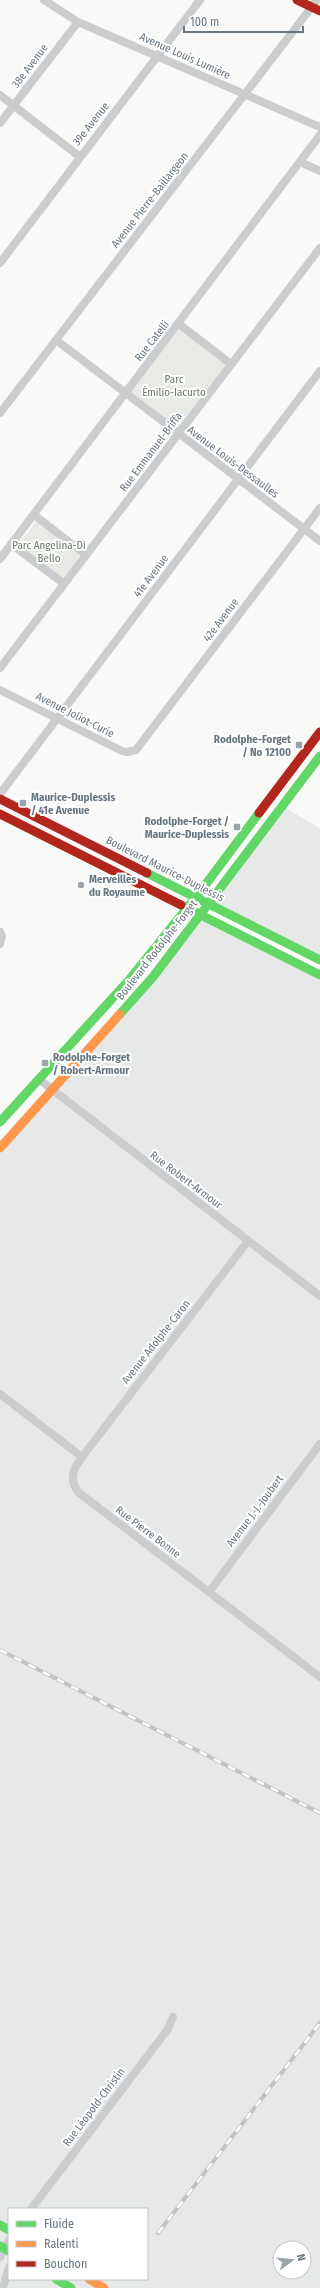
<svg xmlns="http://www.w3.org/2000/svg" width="320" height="2288" font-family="'Fira Sans Condensed',sans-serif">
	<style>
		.built { fill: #e7e9e8; fill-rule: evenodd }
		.green { fill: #e8eae6 }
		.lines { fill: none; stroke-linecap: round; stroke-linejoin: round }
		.street { stroke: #cacccd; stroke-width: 8 }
		.fast { stroke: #63d668; stroke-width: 9 }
		.slow { stroke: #ff974d; stroke-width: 9 }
		.jam { stroke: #b3261e; stroke-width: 9 }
		.rail-casing { stroke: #c1c3c3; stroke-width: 4 }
		.rail { stroke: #fff; stroke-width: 2.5; stroke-dasharray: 8; stroke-linecap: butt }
		.poi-dot { fill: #9ba4a9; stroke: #fff; stroke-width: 1.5 }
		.labels { text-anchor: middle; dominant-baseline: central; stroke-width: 4; stroke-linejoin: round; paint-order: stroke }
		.street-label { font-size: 11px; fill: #68767f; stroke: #fff }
		.park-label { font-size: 11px; fill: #6a7866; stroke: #fff }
		.poi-label { font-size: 11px; font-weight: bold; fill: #68767f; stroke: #fff; text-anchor: start }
	</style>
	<rect width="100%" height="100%" fill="#f9f9f8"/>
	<path class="built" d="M 282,806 L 320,828 L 320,959 L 209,903 Z
		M 200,914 L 320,975 L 320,2288 L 0,2288 L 0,1148 ZM 9,2209 L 147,2209 L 147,2279 L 9,2279 ZM 280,2248 L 304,2248 L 304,2272 L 280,2272 Z"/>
	<path class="green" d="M 179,324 L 231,364 L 179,435 L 125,394 Z
		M 36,522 L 80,556 L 62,580 L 17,546 Z"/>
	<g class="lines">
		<path class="street" d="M 44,0 L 78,22 L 320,127
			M 0,95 L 80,157
			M 0,123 L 78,22
			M 300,162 L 320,171
			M 0,263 L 200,0
			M 179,324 L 231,364
			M 56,340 L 320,541
			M 0,413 L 317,0
			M 34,515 L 86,555
			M 11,544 L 63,583
			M 0,559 L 320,135
			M 0,668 L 320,248
			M 0,690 L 122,751 L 127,752 L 136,750 L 320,508
			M 0,794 L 320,371
			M 0,932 L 2,936 L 0,944
			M 40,1080 L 320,1296
			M 0,1394 L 82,1457 C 73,1469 69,1479 78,1492 L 320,1677
			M 82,1457 L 248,1241
			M 209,1592 L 320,1444
			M 31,2209 L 168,2029 L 173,2017
			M 0,2257 L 9,2240
			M 3,2288 L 9,2267"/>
		<path class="fast" d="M 147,873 L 320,960
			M 181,905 L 320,975
			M 120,1014 L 153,977 L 320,756
			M 0,1122 L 129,980 L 203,888 L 259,813
			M 0,2225 L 9,2230
			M 0,2246 L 9,2251
			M 56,2279 L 71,2288"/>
		<path class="slow" d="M 0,1148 L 120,1014
			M 89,2279 L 104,2288"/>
		<path class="jam" d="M 297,0 L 320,11
			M 0,799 L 147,873
			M 259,813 L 320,732
			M 0,814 L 181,905"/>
		<g class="rail-casing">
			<path id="rail" d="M 0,1650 L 320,1813
				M 158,2233 L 320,2023"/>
		</g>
		<use href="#rail" class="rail"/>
	</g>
	<g class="poi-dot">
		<rect x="295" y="741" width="8" height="8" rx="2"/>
		<rect x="19" y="799" width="8" height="8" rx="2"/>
		<rect x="233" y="823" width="8" height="8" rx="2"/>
		<circle cx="81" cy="885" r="4"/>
		<rect x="41" y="1059" width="8" height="8" rx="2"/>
	</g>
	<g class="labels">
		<g class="street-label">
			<text transform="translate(185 56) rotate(24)">Avenue Louis Lumière</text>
			<text transform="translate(30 66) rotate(-53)">38e Avenue</text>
			<text transform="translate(91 124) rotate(-52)">39e Avenue</text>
			<text transform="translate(150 200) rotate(-52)">Avenue Pierre-Baillargeon</text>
			<text transform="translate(152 341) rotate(-52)">Rue Catelli</text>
			<text transform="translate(151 452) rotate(-53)">Rue Emmanuel-Briffa</text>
			<text transform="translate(233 462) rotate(37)">Avenue Louis-Dessaulles</text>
			<text transform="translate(151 576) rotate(-53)">41e Avenue</text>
			<text transform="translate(221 620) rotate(-53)">42e Avenue</text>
			<text transform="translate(75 715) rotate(27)">Avenue Joliot-Curie</text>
			<text transform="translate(165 869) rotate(27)">Boulevard Maurice-Duplessis</text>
			<text transform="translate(157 950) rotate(-52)">Boulevard Rodolphe-Forget</text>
			<text transform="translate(186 1180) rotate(37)">Rue Robert-Armour</text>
			<text transform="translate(156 1342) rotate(-52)">Avenue Adolphe-Caron</text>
			<text transform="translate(255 1511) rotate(-53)">Avenue J.-J.-Joubert</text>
			<text transform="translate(148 1532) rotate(37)">Rue Pierre Bonne</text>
			<text transform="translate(94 2107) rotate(-53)">Rue Léopold-Christin</text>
		</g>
		<g class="park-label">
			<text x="174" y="379">Parc<tspan x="174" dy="13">Émilio-Iacurto</tspan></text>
			<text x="49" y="545">Parc Angelina-Di<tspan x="49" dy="13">Bello</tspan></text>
		</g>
		<g class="poi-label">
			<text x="291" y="739" text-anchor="end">Rodolphe-Forget<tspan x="291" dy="13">/ No 12100</tspan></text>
			<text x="31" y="797">Maurice-Duplessis<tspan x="31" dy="13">/ 41e Avenue</tspan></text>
			<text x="229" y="821" text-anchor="end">Rodolphe-Forget /<tspan x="229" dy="13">Maurice-Duplessis</tspan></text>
			<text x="89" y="879">Merveilles<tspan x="89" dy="13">du Royaume</tspan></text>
			<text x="53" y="1057">Rodolphe-Forget<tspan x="53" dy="13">/ Robert-Armour</tspan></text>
		</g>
	</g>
	<rect x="8" y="2208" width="140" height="72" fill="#ffffff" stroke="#c3c8cc"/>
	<rect x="16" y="2221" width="20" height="6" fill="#63d668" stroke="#c3c8cc"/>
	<text x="44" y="2228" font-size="12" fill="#68767f">Fluide</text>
	<rect x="16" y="2241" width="20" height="6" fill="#ff974d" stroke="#c3c8cc"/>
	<text x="44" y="2248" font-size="12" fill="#68767f">Ralenti</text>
	<rect x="16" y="2261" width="20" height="6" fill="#b3261e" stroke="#c3c8cc"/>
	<text x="44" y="2268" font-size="12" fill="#68767f">Bouchon</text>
	<g transform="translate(292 2260) rotate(74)"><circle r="19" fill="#ffffff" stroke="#c3c8cc"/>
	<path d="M0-3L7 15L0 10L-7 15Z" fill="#9ba4a9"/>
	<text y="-6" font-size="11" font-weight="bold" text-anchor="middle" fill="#68767f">N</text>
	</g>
	<path d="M184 26v6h119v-6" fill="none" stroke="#68767f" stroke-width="2"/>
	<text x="190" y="26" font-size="12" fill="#68767f" stroke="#ffffff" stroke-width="3" paint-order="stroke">100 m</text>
</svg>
